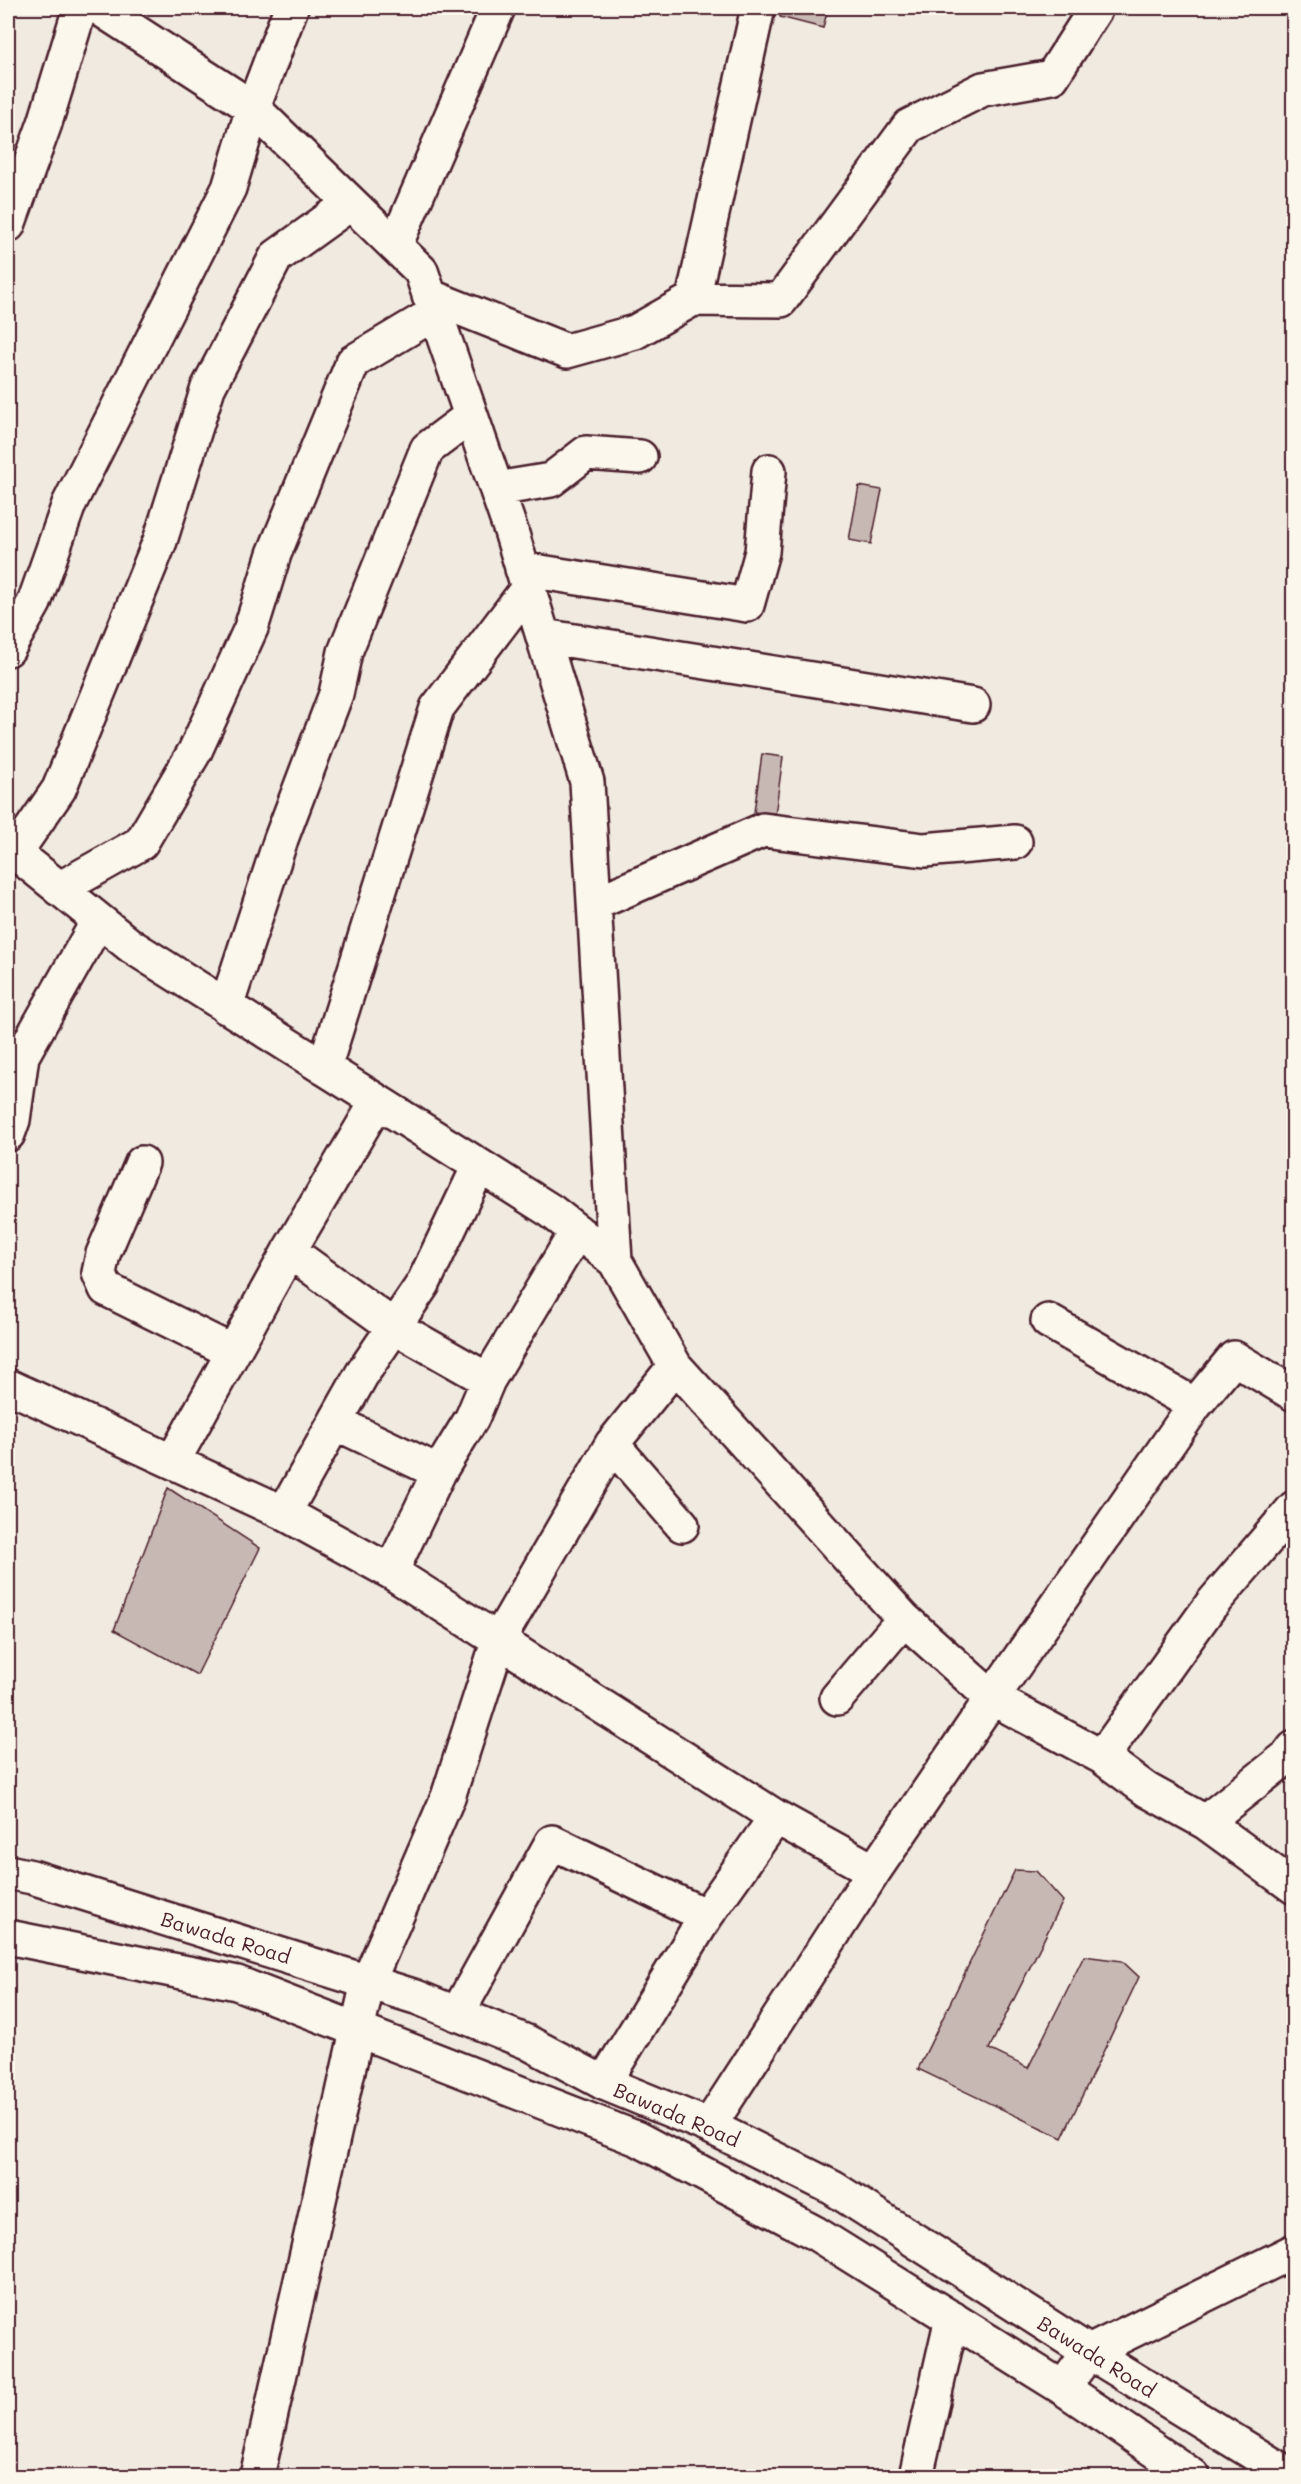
<svg xmlns="http://www.w3.org/2000/svg" width="1301" height="2484" font-family="Mali,sans-serif">
	<style>
		.building { fill: #c8b8b3; stroke: #4a1f2b; stroke-width: 1.5 }
		.lines { fill: none; stroke-linecap: round; stroke-linejoin: round }
		.minor-casing { stroke: #4a1f2b; stroke-width: 38 }
		.tertiary-casing { stroke: #4a1f2b; stroke-width: 38 }
		.primary-casing { stroke: #4a1f2b; stroke-width: 38 }
		.minor { stroke: #fbf7ec; stroke-width: 33 }
		.tertiary { stroke: #fbf7ec; stroke-width: 33 }
		.primary { stroke: #fbf7ec; stroke-width: 33 }
		.labels { text-anchor: middle; dominant-baseline: central; stroke-width: 4.5; stroke-linejoin: round; paint-order: stroke }
		.street-label { font-size: 20px; fill: #4a1f2b; stroke: #fbf7ec }
	</style>
	<rect width="100%" height="100%" fill="#f0eae0"/>
	<filter id="ink" filterUnits="userSpaceOnUse"><feTurbulence type="fractalNoise" baseFrequency=".0167" numOctaves="2"/><feDisplacementMap in="SourceGraphic" scale="12" xChannelSelector="R" yChannelSelector="G"/><feConvolveMatrix kernelMatrix="1 2 1 2 8 2 1 2 1" color-interpolation-filters="sRGB"/></filter>
	<g filter="url(#ink)">
		<path class="building" d="M 782,8 L 828,8 L 823,28 L 780,17 Z
			M 859,486 L 882,490 L 871,544 L 849,540 Z
			M 762,754 L 783,757 L 775,815 L 754,812 Z
			M 168,1488 L 260,1548 L 197,1675 L 114,1630 Z
			M 1015,1870 L 1036,1871 L 1063,1901 L 989,2049 L 1028,2068 L 1084,1956 L 1122,1961 L 1139,1977 L 1062,2138 L 918,2069 Z"/>
		<g class="lines">
			<g class="minor-casing">
				<path id="minor" d="M 99,8 L 253,108 L 421,271 L 511,531 L 587,782 L 615,1261
					M 395,246 L 498,8
					M 429,296 L 567,351 L 635,332 L 693,299 L 781,300 L 909,126 L 983,89 L 1052,77 L 1096,8
					M 693,299 L 758,8
					M 497,489 L 551,480 L 586,453 L 640,457
					M 522,569 L 747,605 L 762,552 L 769,471
					M 543,636 L 973,705
					M 8,649 L 34,603 L 69,504 L 229,188 L 253,108 L 291,8
					M 8,847 L 131,946 L 551,1211 L 615,1261 L 675,1366 L 904,1619 L 992,1698 L 874,1871 L 709,2126
					M 15,853 L 59,789 L 160,541 L 208,388 L 276,257 L 351,203
					M 59,889 L 141,843 L 195,751 L 251,628 L 274,554 L 353,362 L 435,313
					M 596,903 L 763,830 L 924,850 L 1015,842
					M 226,1007 L 281,839 L 336,694 L 345,652 L 427,449 L 471,416
					M 324,1068 L 437,708 L 528,588
					M 8,1134 L 13,1120 L 22,1056 L 98,921
					M 142,1163 L 103,1254 L 99,1273 L 106,1289 L 233,1352
					M 289,1251 L 393,1326 L 488,1380
					M 1048,1321 L 1195,1405
					M 8,1386 L 284,1513 L 391,1572 L 776,1817 L 706,1916 L 604,2083
					M 1294,1394 L 1234,1358 L 1195,1405 L 992,1698 L 1102,1757 L 1147,1790 L 1205,1822 L 1294,1887
					M 336,1423 L 439,1472
					M 612,1444 L 682,1525
					M 173,1461 L 289,1251 L 377,1102
					M 284,1513 L 362,1374 L 423,1284 L 479,1166
					M 391,1572 L 439,1472 L 472,1418 L 488,1380 L 577,1231
					M 837,1698 L 904,1619
					M 1102,1757 L 1211,1605 L 1294,1508
					M 776,1817 L 874,1871
					M 1205,1822 L 1288,1756 L 1294,1748
					M 457,2014 L 552,1842 L 706,1916
					M 1063,2388 L 1089,2352 L 1294,2251
					M 257,2476 L 368,1982 L 448,1797 L 499,1639 L 612,1444 L 675,1366
					M 916,2476 L 952,2318"/>
			</g>
			<g class="tertiary-casing">
				<path id="tertiary" d="M 8,225 L 45,123 L 80,8"/>
			</g>
			<g class="primary-casing">
				<path id="primary" d="M 8,1872 L 32,1877 L 416,1997 L 527,2042 L 604,2083 L 709,2126 L 833,2188 L 1089,2352 L 1291,2476
					M 8,1937 L 237,1983 L 638,2139 L 815,2233 L 1063,2388 L 1193,2476"/>
			</g>
			<use href="#minor" class="minor"/>
			<use href="#tertiary" class="tertiary"/>
			<use href="#primary" class="primary"/>
		</g>
	</g>
	<g class="labels">
		<g class="street-label">
			<text transform="translate(226 1937) rotate(17)">Bawada Road</text>
			<text transform="translate(677 2114) rotate(23)">Bawada Road</text>
			<text transform="translate(1097 2356) rotate(32)">Bawada Road</text>
		</g>
	</g>
	<rect width="1301" height="2484" fill="none" stroke="#fbf7ec" stroke-width="30"/>
	<rect x="15" y="15" width="1271" height="2454" fill="none" stroke="#4a1f2b" stroke-width="2" filter="url(#ink)"/>
</svg>
